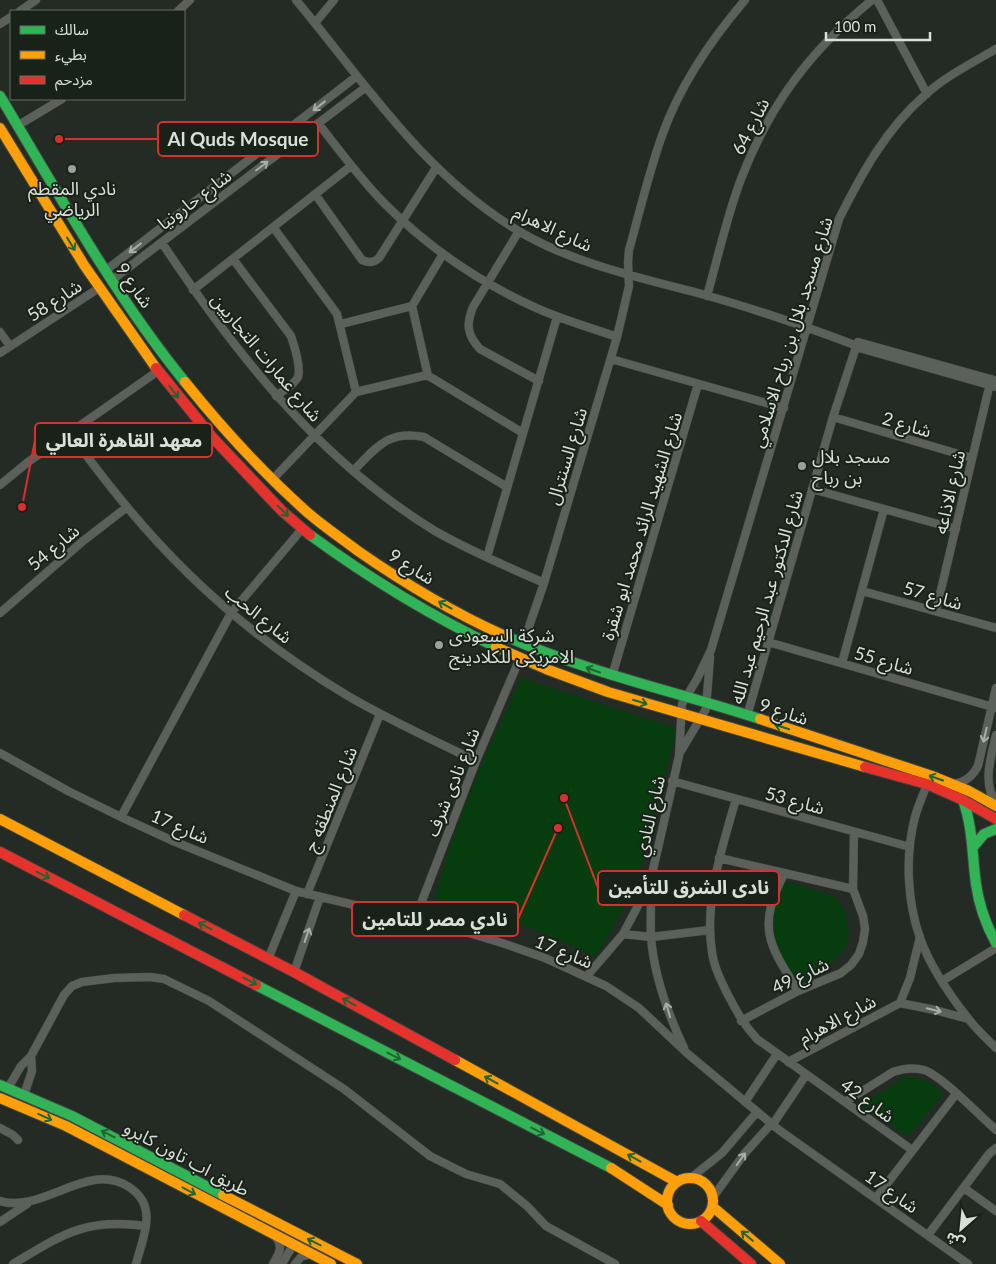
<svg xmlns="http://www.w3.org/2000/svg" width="996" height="1264" font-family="Lato,'Noto Sans Arabic',sans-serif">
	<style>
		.green { fill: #073d0e }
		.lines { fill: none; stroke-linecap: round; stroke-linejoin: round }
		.street-casing { stroke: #424742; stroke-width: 9 }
		.fast-casing { stroke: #424742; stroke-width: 12 }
		.slow-casing { stroke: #424742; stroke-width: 12 }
		.jam-casing { stroke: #424742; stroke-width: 12 }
		.street { stroke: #5b605b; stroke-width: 8 }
		.fast { stroke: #30b455; stroke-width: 10 }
		.slow { stroke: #ff9f0a; stroke-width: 10 }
		.jam { stroke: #e5322d; stroke-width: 10 }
		.oneway { stroke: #a7ada7 }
		.oneway2 { stroke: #236433 }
		.poi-dot { fill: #9aa09a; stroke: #192218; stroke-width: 2 }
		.labels { text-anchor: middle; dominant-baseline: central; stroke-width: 4; stroke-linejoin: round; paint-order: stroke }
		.street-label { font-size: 18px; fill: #d9e0d9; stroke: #192218 }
		.poi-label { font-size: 18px; fill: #d9e0d9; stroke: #192218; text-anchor: start }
		.leader { fill: none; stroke: #d63131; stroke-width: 2 }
		.callout-dot { fill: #d63131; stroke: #192218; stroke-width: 2 }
		.callout { fill: #192218; stroke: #d63131; stroke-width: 2 }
		.callout-label { font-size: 19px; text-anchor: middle; font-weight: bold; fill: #d9e0d9 }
	</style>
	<rect width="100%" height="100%" fill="#242a24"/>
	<path class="green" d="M 521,678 L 673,727 L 676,733 L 636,886 L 596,957 L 534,929 L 435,898 C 454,822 488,749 521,678 Z
		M 781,880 L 834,896 C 841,902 843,908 846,916 C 859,953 827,965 802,983 L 796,984 C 790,978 784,973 779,967 C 759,939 772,909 781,880 Z
		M 905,1077 C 924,1078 929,1081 944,1093 L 908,1137 L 862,1105 Z"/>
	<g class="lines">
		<g class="street-casing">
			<path id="street" d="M 296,0 C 366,84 422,172 517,230 C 570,263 645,279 705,295 C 755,309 804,326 852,344 L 856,347 L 996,387
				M 877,0 L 927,94
				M 20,11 L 36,0
				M 178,11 L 190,0
				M 315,23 L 334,0
				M 0,24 L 11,17
				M 318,123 C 340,151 361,180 386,205 C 428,247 478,281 532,306 C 559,319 589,327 617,337
				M 17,126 L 62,99
				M 315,194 L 362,260 C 369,263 373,263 379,258 L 436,168
				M 273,227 L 337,314 L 356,392
				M 519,231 L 473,307 C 466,324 467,335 480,349 L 539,381
				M 162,243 C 236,354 319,460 435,531 C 470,551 508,567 544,583
				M 233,259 L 291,336 C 294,345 301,368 298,377 C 294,385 283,391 276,396
				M 105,271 L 357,76
				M 112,280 L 366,87
				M 193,290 L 351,166
				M 707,296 C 718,257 727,216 741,179 C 770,104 810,51 872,0
				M 341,324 L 412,306
				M 0,332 L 10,346
				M 858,342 L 994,380
				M 0,353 L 99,288
				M 611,359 L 784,408
				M 428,376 L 412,306 L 443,254
				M 833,417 L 972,458
				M 69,432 C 88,458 107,483 127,507 C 189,582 264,646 348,696 C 389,720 433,740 476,761
				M 354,470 C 377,447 388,430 424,437 L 507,487
				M 272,480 L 356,392 L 423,376 L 428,376 L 432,378 L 523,433
				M 0,485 L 28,462 L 158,371
				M 812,489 L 956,529
				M 487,557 L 557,317
				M 862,591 L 996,628
				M 936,611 L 991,379
				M 0,613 L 83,541 L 127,507
				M 768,642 L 996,708
				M 523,644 L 544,583 L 617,337 L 629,286 L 628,262 L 629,250 C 640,211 649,171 663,133 C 681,83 711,40 745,0
				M 842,663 L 884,509
				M 612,676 L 698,384
				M 747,716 L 833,417 L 857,344
				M 996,735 C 991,758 982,782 996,804
				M 681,751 L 706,709 L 710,657
				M 0,753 L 68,791 L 121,817 L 173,841 L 296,891 L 459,930 L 502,943 L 545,958 L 606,986 L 639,1008 L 688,1054 L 779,1130 L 968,1264
				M 672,781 L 910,847
				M 927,784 C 923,795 918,806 915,817 C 905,855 907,901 920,938 C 930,966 949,994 967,1017 C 975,1028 986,1038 996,1048
				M 954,784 C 966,782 973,776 978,766 L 996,688
				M 736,799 C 722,848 704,901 712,952 C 714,967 721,981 728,995 C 737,1012 744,1025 757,1039 L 912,1150
				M 121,817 L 231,613 L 302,529
				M 719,858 L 853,889
				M 784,874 C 757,928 768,943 798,991
				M 650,883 C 652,901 650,919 651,937 C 654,976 668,1014 684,1048
				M 307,894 L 380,714
				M 415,919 L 476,761 L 520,658
				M 623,934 L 651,937 L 710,930
				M 268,959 L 296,891
				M 294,972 L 320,897
				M 587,976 L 623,934 L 650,883 L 679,756 L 682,704 L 697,679 L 711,650 L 839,219 C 862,173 886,129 925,95 C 946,76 972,63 996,49
				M 942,981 L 996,948
				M 900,1003 L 935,1010 L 968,1019
				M 741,1021 L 798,991 L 841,973 L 851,965 L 859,954 L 863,942 L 865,929 L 863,916 L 853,889 L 854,832
				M 788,1062 L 900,1003 L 910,978 L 920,937
				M 8,1088 L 21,1066 L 31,1056 L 64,995 L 72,986 L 82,982 L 114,978 L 150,977 L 164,979 L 209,1001 L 344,1089 L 430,1156 L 466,1174 L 500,1184 L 527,1206 L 546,1226 L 615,1264
				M 24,1095 L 32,1071 L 31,1056
				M 745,1102 L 777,1054
				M 845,1102 L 893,1072 C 904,1068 913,1067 924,1070 C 942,1076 980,1116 996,1130
				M 773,1124 L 806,1075
				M 0,1128 L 13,1135 L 18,1140
				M 692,1177 L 722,1153 L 757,1112
				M 964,1188 L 996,1211
				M 713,1197 L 745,1153 L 772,1123
				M 876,1198 L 956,1094
				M 0,1201 C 44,1214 87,1160 129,1187 C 159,1206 143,1237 136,1264
				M 0,1222 L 27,1204
				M 928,1235 L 989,1154 L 996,1148
				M 13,1264 C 63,1234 85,1218 146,1226
				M 273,1264 C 279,1254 284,1246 275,1236
				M 282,1264 L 293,1245
				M 295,1264 L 301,1257 L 311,1254"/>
		</g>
		<g class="fast-casing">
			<path id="fast" d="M 0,96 C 58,193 113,293 185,382
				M 310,535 C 369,578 431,616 496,647
				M 503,635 C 586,672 674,691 760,719
				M 963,800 C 973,828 972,855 976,884 C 979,905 986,925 996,943
				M 974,846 L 984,834 L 996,829
				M 256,985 L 611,1168
				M 0,1085 L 72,1116 L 223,1195"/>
		</g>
		<g class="slow-casing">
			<path id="slow" d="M 0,128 L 84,265 L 156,368
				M 185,382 C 222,428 262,472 307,512 C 323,526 341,538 358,551 C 404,583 452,612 503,635
				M 496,647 L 546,669 L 608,692 L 865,767
				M 760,719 L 932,776 L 969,791 L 996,806
				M 0,819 L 184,915
				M 455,1060 L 677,1182
				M 0,1098 L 66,1126 L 331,1264
				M 611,1168 L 668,1205
				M667 1201a23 23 0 1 1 46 0a23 23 0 1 1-46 0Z
				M 223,1195 L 357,1264
				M 713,1207 L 780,1264"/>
		</g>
		<g class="jam-casing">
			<path id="jam" d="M 156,368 L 212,437 L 282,511 L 310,535
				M 865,767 L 927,784 L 963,800 L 996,819
				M 0,852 L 256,985
				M 184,915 L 294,972 L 455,1060
				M 701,1221 L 751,1264"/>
		</g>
		<use href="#street" class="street"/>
		<use href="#fast" class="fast"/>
		<use href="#slow" class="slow"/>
		<use href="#jam" class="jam"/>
	</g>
	<defs><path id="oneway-shaft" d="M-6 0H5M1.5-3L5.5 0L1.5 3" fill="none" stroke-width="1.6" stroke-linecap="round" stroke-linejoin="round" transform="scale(1.25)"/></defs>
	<g class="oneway">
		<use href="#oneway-shaft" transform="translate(319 106) rotate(142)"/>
		<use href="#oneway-shaft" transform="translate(262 166) rotate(-37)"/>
		<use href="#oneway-shaft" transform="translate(135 248) rotate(142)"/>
		<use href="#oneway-shaft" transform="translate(985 735) rotate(103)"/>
		<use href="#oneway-shaft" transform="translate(307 935) rotate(-71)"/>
		<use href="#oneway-shaft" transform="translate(668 1010) rotate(-107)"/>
		<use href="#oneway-shaft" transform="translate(934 1010) rotate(13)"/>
		<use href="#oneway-shaft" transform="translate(741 1159) rotate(-55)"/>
	</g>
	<g class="oneway2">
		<use href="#oneway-shaft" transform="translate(71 244) rotate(58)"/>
		<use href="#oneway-shaft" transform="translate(174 392) rotate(52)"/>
		<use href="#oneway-shaft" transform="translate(283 511) rotate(44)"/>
		<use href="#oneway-shaft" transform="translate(445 605) rotate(-151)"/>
		<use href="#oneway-shaft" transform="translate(593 670) rotate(-161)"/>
		<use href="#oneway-shaft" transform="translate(640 702) rotate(17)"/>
		<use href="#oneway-shaft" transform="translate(782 727) rotate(-162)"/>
		<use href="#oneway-shaft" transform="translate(936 778) rotate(-161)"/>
		<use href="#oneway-shaft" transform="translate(43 875) rotate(27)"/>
		<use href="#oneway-shaft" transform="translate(205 926) rotate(-153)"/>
		<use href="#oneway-shaft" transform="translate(250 981) rotate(27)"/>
		<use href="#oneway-shaft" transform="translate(349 1002) rotate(-151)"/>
		<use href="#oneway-shaft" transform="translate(394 1056) rotate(27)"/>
		<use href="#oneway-shaft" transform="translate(491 1080) rotate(-151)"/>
		<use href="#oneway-shaft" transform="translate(45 1117) rotate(25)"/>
		<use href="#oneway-shaft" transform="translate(538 1131) rotate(27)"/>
		<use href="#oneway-shaft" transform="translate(108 1134) rotate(-153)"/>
		<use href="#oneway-shaft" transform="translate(634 1158) rotate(-151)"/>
		<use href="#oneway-shaft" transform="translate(189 1191) rotate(28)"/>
		<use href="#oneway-shaft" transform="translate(747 1236) rotate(-140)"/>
		<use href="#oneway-shaft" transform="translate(314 1242) rotate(-153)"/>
	</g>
	<g class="poi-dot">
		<circle cx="72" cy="169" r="5"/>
		<circle cx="802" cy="466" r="5"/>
		<circle cx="439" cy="645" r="5"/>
	</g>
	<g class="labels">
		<g class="street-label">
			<text transform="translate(750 126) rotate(-63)">شارع 64</text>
			<text transform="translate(194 199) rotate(-37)">شارع حارونيا</text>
			<text transform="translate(553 228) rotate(25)">شارع الاهرام</text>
			<text transform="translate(135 285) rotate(55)">شارع 9</text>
			<text transform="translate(54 300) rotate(-33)">شارع 58</text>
			<text transform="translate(791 332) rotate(-73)">شارع مسجد بلال بن رباح الاسلامي</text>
			<text transform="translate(267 357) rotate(50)">شارع عمارات التجاريين</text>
			<text transform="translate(907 424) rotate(16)">شارع 2</text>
			<text transform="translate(566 456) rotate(-73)">شارع السنترال</text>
			<text transform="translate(949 492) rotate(-77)">شارع الاذاعه</text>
			<text transform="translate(641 526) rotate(-73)">شارع الشهيد الرائد محمد ابو شقرة</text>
			<text transform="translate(53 547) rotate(-40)">شارع 54</text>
			<text transform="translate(412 566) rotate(32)">شارع 9</text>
			<text transform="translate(933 595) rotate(16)">شارع 57</text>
			<text transform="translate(766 597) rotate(-74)">شارع الدكتور عبد الرحيم عبد الله</text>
			<text transform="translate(259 614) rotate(39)">شارع الحب</text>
			<text transform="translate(884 660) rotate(16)">شارع 55</text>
			<text transform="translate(784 711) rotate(18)">شارع 9</text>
			<text transform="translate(452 782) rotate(-68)">شارع نادى شرف</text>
			<text transform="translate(330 799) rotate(-68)">شارع المنطقه ج</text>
			<text transform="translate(795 800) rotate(15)">شارع 53</text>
			<text transform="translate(649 816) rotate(-77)">شارع النادي</text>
			<text transform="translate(180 826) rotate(23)">شارع 17</text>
			<text transform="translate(564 951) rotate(22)">شارع 17</text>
			<text transform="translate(800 975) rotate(-25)">شارع 49</text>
			<text transform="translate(837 1019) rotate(-28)">شارع الاهرام</text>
			<text transform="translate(868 1100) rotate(36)">شارع 42</text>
			<text transform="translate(187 1158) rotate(28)">طريق اب تاون كايرو</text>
			<text transform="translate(892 1191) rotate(35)">شارع 17</text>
		</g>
		<g class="poi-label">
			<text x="72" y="188" text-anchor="middle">نادي المقطم<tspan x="72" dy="21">الرياضي</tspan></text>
			<text x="812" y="456">مسجد بلال<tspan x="812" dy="21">بن رباح</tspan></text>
			<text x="449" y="635">شركة السعودى<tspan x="449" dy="21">الامريكى للكلادينج</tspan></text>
		</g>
	</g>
	<path class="leader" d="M59 139L158 139M22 507L35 440M564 798L598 888M558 828L518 919"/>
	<g class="callout-dot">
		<circle cx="59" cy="139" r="5"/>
		<circle cx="22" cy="507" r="5"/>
		<circle cx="564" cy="798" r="5"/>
		<circle cx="558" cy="828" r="5"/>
	</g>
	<g class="callout">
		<rect x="158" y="122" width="160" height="34" rx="5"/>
		<rect x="35" y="423" width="177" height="34" rx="5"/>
		<rect x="598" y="871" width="181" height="34" rx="5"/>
		<rect x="352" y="902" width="166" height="34" rx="5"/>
	</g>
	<g class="callout-label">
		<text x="238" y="146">Al Quds Mosque</text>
		<text x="124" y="447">معهد القاهرة العالي</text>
		<text x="689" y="894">نادى الشرق للتأمين</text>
		<text x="435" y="926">نادي مصر للتامين</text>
	</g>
	<rect x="10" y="10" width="175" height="90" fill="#192218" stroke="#666e65"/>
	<rect x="20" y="26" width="25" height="8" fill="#30b455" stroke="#666e65"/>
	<text x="55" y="35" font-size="15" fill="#d9e0d9">سالك</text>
	<rect x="20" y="51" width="25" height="8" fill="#ff9f0a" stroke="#666e65"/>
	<text x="55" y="60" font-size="15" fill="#d9e0d9">بطيء</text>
	<rect x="20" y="76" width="25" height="8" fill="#e5322d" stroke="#666e65"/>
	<text x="55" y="85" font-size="15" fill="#d9e0d9">مزدحم</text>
	<g transform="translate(961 1229) rotate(207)" stroke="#192218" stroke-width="4" paint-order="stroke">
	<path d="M0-4L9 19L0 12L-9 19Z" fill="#d9e0d9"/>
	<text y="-8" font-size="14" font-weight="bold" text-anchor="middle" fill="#d9e0d9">ش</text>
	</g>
	<path d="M826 32v8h104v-8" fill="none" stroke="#d9e0d9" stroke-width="2.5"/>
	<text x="834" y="32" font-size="15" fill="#d9e0d9" stroke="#192218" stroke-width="4" paint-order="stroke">100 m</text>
</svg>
